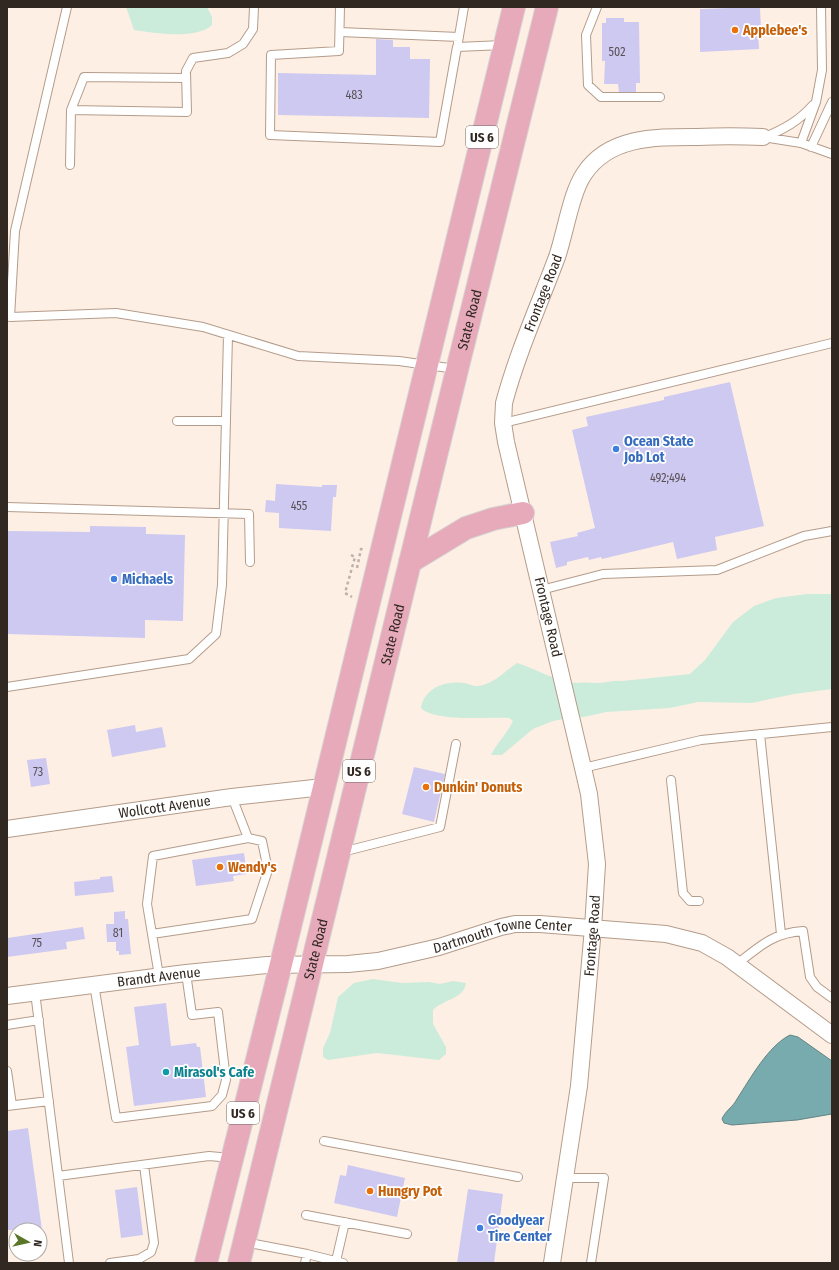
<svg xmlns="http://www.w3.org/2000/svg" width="839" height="1270" font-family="'Fira Sans Condensed',sans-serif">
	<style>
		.green { fill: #cbecdb }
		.water { fill: #77abad; stroke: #628483 }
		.building { fill: #cdc9f0 }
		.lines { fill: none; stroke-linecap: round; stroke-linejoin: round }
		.lane-casing { stroke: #b49c8b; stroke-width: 10 }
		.street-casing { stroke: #b49c8b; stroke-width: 18 }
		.primary-casing { stroke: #d6d4d3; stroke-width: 24 }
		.path { stroke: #beb1a8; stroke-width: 2.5; stroke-dasharray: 3 3; stroke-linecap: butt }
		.lane { stroke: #fff; stroke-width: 8 }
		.street { stroke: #fff; stroke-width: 16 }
		.primary { stroke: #e7aabb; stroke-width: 22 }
		.food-dot { fill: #e8710a; stroke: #fff; stroke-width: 1.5 }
		.shop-dot { fill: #3f7fe0; stroke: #fff; stroke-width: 1.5 }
		.culture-dot { fill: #0f9aa8; stroke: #fff; stroke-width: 1.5 }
		.labels { text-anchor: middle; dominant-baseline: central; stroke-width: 3.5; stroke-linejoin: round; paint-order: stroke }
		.number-label { font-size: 12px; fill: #595056 }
		.shield { fill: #fff; stroke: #706864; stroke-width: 1 }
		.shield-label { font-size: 13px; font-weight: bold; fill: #322822 }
		.food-label { font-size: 14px; font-weight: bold; fill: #c56008; stroke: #fff; text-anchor: start }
		.street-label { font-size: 14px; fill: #322822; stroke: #fff }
		.shop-label { font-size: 14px; font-weight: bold; fill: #366cbe; stroke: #fff; text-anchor: start }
		.culture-label { font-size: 14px; font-weight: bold; fill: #0d838f; stroke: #fff; text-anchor: start }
	</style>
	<rect width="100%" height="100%" fill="#feefe4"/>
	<path class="green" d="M 126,7 L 207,7 L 212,17 L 212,25 C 196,40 154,33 134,30 Z
		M 807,594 L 832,594 L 832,689 L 794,694 L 752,703 L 698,702 L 670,708 L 606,712 L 584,717 L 568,718 L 553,721 L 533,729 L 502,755 L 491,755 C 497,742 507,734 513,721 L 509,718 C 488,717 434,722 421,708 C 424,687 449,679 468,684 C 474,686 477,687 483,685 C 496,682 506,670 517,663 C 537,669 558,683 579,683 C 586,682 592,683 598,683 C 606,683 614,680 622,681 L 690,674 L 705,660 L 733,622 L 754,606 L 776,598 Z
		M 373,979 L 402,983 L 429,982 L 440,984 L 453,981 L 466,983 C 464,999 444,999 433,1010 L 433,1024 L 446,1047 L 446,1054 L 439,1060 L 377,1053 L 328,1060 L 323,1057 L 323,1048 L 330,1033 L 338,997 L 354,983 Z"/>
	<path class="water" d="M 790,1035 L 798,1037 L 832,1061 L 832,1114 L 797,1120 L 732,1125 L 724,1123 L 722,1119 C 725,1111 733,1107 737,1099 C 750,1079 768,1046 790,1035 Z"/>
	<path class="building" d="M 760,7 L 761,32 L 758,32 L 759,49 L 700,52 L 700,9 Z
		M 606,18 L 624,18 L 624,22 L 639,22 L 640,83 L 636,83 L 636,92 L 619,92 L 618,84 L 604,84 L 605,61 L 602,61 L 602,23 L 606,23 Z
		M 376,39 L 393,40 L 393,47 L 410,47 L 410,59 L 430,59 L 429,118 L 278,115 L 278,73 L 376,75 Z
		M 730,382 L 764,526 L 715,537 L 717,550 L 677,559 L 673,542 L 602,559 L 601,557 L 589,560 L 588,557 L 567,562 L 567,565 L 556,568 L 550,542 L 578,536 L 577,533 L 595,528 L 572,430 L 588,426 L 586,417 L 664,400 L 664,397 Z
		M 276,484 L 322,487 L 322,485 L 337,485 L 336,497 L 333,497 L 331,531 L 279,528 L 279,513 L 265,512 L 266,500 L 275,501 Z
		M 90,526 L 146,527 L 146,534 L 185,535 L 183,621 L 145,620 L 145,638 L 7,634 L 7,531 L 90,532 Z
		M 135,725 L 136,732 L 162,727 L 166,747 L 112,757 L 107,730 Z
		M 46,758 L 50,784 L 31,787 L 27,760 Z
		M 414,767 L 445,774 L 434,822 L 402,814 Z
		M 244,853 L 247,874 L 233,876 L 234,881 L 196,886 L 192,860 Z
		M 112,876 L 114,892 L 75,896 L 74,882 L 100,879 L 100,877 Z
		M 125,911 L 125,919 L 128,919 L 131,954 L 119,955 L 119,951 L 116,951 L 116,942 L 107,942 L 106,924 L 114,924 L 114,912 Z
		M 83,927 L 85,939 L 66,942 L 67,949 L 7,957 L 7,938 Z
		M 166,1003 L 171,1046 L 196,1043 L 197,1047 L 200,1047 L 206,1097 L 134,1106 L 126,1047 L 139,1045 L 134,1007 Z
		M 28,1128 L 42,1230 L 7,1230 L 7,1131 Z
		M 348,1165 L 405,1178 L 397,1217 L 334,1203 L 340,1175 L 346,1176 Z
		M 137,1187 L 143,1235 L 121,1238 L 115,1190 Z
		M 468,1189 L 503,1194 L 494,1263 L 457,1263 Z"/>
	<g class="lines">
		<g class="lane-casing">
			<path id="lane" d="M 67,7 L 15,231 L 10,317 L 116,313 L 203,327 L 298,356 L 399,361 L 456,369
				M 340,7 L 339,51 L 271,55 L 270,135 L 440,142 L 457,47 L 503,45
				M 597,7 L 586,35 L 588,85 L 601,97 L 660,97
				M 340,32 L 459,37
				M 458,42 L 464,7
				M 71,110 L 84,77 L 186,78
				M 763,137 L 801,143 L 832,154
				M 765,137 C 784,129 799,121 813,105
				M 801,143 L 816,102 L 822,70 L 821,7
				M 811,147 L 832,102
				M 70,165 L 71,110 L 187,112 L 186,71 L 193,58 L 228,53 L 243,44 L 253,29 L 254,7
				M 177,421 L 226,421
				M 503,423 L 832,343
				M 7,507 L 249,514 L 250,562
				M 541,590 L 603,574 L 717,570 L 804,536 L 832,531
				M 7,687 L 189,659 L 216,634 L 222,585 L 228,335
				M 760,734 L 781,934
				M 583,768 L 701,740 L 832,727
				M 671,780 L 683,893 L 690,901 L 699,901
				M 342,852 L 440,827 L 456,744
				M 152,934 L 252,919 L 268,870 L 262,841 L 248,838
				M 737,964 C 760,946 773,933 803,931 L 810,977 L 817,987 L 832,998
				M 159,976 L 147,904 L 153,856 L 248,838 L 232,797
				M 94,984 L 116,1118 L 212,1106 L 222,1095 L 226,1080 L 218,1012 L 192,1015 L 186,973
				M 35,992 L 69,1263
				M 7,1025 L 39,1020
				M 7,1071 L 12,1105
				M 7,1106 L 49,1101
				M 324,1141 L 518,1177
				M 58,1176 L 209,1156 L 231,1158
				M 565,1178 L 604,1178 L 591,1263
				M 306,1215 L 407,1234
				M 244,1242 L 307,1254 L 343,1263
				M 336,1261 L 345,1222
				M 110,1263 L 139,1259 L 151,1252 L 154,1243 L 144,1165
				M 305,1263 L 307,1254"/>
		</g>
		<g class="street-casing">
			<g id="street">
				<path id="s1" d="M 7,829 L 232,797 L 323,787"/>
				<path id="s2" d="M 7,996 L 186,973 L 267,965 L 348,964 L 378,961 L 439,947 L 501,927 L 515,924 L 540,924 L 666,934 L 702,943 L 727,957 L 832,1035"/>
				<path id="s3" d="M 552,1263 L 579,1086 L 593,928 L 597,864 L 589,794 L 583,768 L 506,442 L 503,423 L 504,403 C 517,354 539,305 557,257 C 565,234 571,193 584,174 C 609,136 656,137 697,137 C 719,136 741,136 763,137"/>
			</g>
		</g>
		<g class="primary-casing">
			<g id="primary">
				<path d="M 410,562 L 466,528 L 493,519 L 523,513"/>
				<path d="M 206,1263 L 281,964 L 514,7"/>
				<path id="s4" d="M 239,1263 L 457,370 L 547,7"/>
			</g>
		</g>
		<path class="path" d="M 351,555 L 355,557 L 345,593 L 352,597
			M 357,568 L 361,549 L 364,550"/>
		<use href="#lane" class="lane"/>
		<use href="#street" class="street"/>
		<use href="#primary" class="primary"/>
	</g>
	<g class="food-dot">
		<circle cx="735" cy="30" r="4"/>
		<circle cx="426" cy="787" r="4"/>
		<circle cx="220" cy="867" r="4"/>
		<circle cx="370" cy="1191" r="4"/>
	</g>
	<g class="shop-dot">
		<circle cx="616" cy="449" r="4"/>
		<circle cx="114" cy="579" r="4"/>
		<circle cx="480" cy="1228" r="4"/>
	</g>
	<circle class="culture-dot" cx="166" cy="1072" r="4"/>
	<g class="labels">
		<g class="number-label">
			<text x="617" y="52">502</text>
			<text x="354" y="95">483</text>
			<text x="668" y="478">492;494</text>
			<text x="299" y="506">455</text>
			<text x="38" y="772">73</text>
			<text x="118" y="933">81</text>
			<text x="37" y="943">75</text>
		</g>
		<g class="shield">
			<rect x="466" y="126" width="32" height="22" rx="3"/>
			<rect x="343" y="760" width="32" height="22" rx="3"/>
			<rect x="227" y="1102" width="32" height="22" rx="3"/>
		</g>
		<g class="shield-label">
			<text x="482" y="137">US 6</text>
			<text x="359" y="771">US 6</text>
			<text x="243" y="1113">US 6</text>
		</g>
		<g class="food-label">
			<text x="743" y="30">Applebee's</text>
			<text x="434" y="787">Dunkin' Donuts</text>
			<text x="228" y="867">Wendy's</text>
			<text x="378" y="1191">Hungry Pot</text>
		</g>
		<g class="street-label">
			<text stroke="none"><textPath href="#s3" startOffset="990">Frontage Road</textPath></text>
			<text stroke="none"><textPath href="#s4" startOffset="971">State Road</textPath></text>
			<text transform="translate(548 617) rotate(77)">Frontage Road</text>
			<text stroke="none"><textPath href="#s4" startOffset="647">State Road</textPath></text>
			<text stroke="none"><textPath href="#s1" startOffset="159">Wollcott Avenue</textPath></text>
			<text stroke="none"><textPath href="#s3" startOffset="330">Frontage Road</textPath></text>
			<text stroke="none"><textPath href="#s2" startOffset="501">Dartmouth Towne Center</textPath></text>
			<text stroke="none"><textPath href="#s4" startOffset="323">State Road</textPath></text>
			<text stroke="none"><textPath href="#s2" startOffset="153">Brandt Avenue</textPath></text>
		</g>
		<g class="shop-label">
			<text x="624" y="441">Ocean State<tspan x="624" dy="16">Job Lot</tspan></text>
			<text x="122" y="579">Michaels</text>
			<text x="488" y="1220">Goodyear<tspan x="488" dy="16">Tire Center</tspan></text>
		</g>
		<g class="culture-label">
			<text x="174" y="1072">Mirasol's Cafe</text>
		</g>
	</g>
	<rect width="839" height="1270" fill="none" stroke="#322822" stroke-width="16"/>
	<g transform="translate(28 1242) rotate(98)"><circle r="19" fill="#ffffff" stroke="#ada9a7"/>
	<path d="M0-3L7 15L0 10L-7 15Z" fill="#5c7629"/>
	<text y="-6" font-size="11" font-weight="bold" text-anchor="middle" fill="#322822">N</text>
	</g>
</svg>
